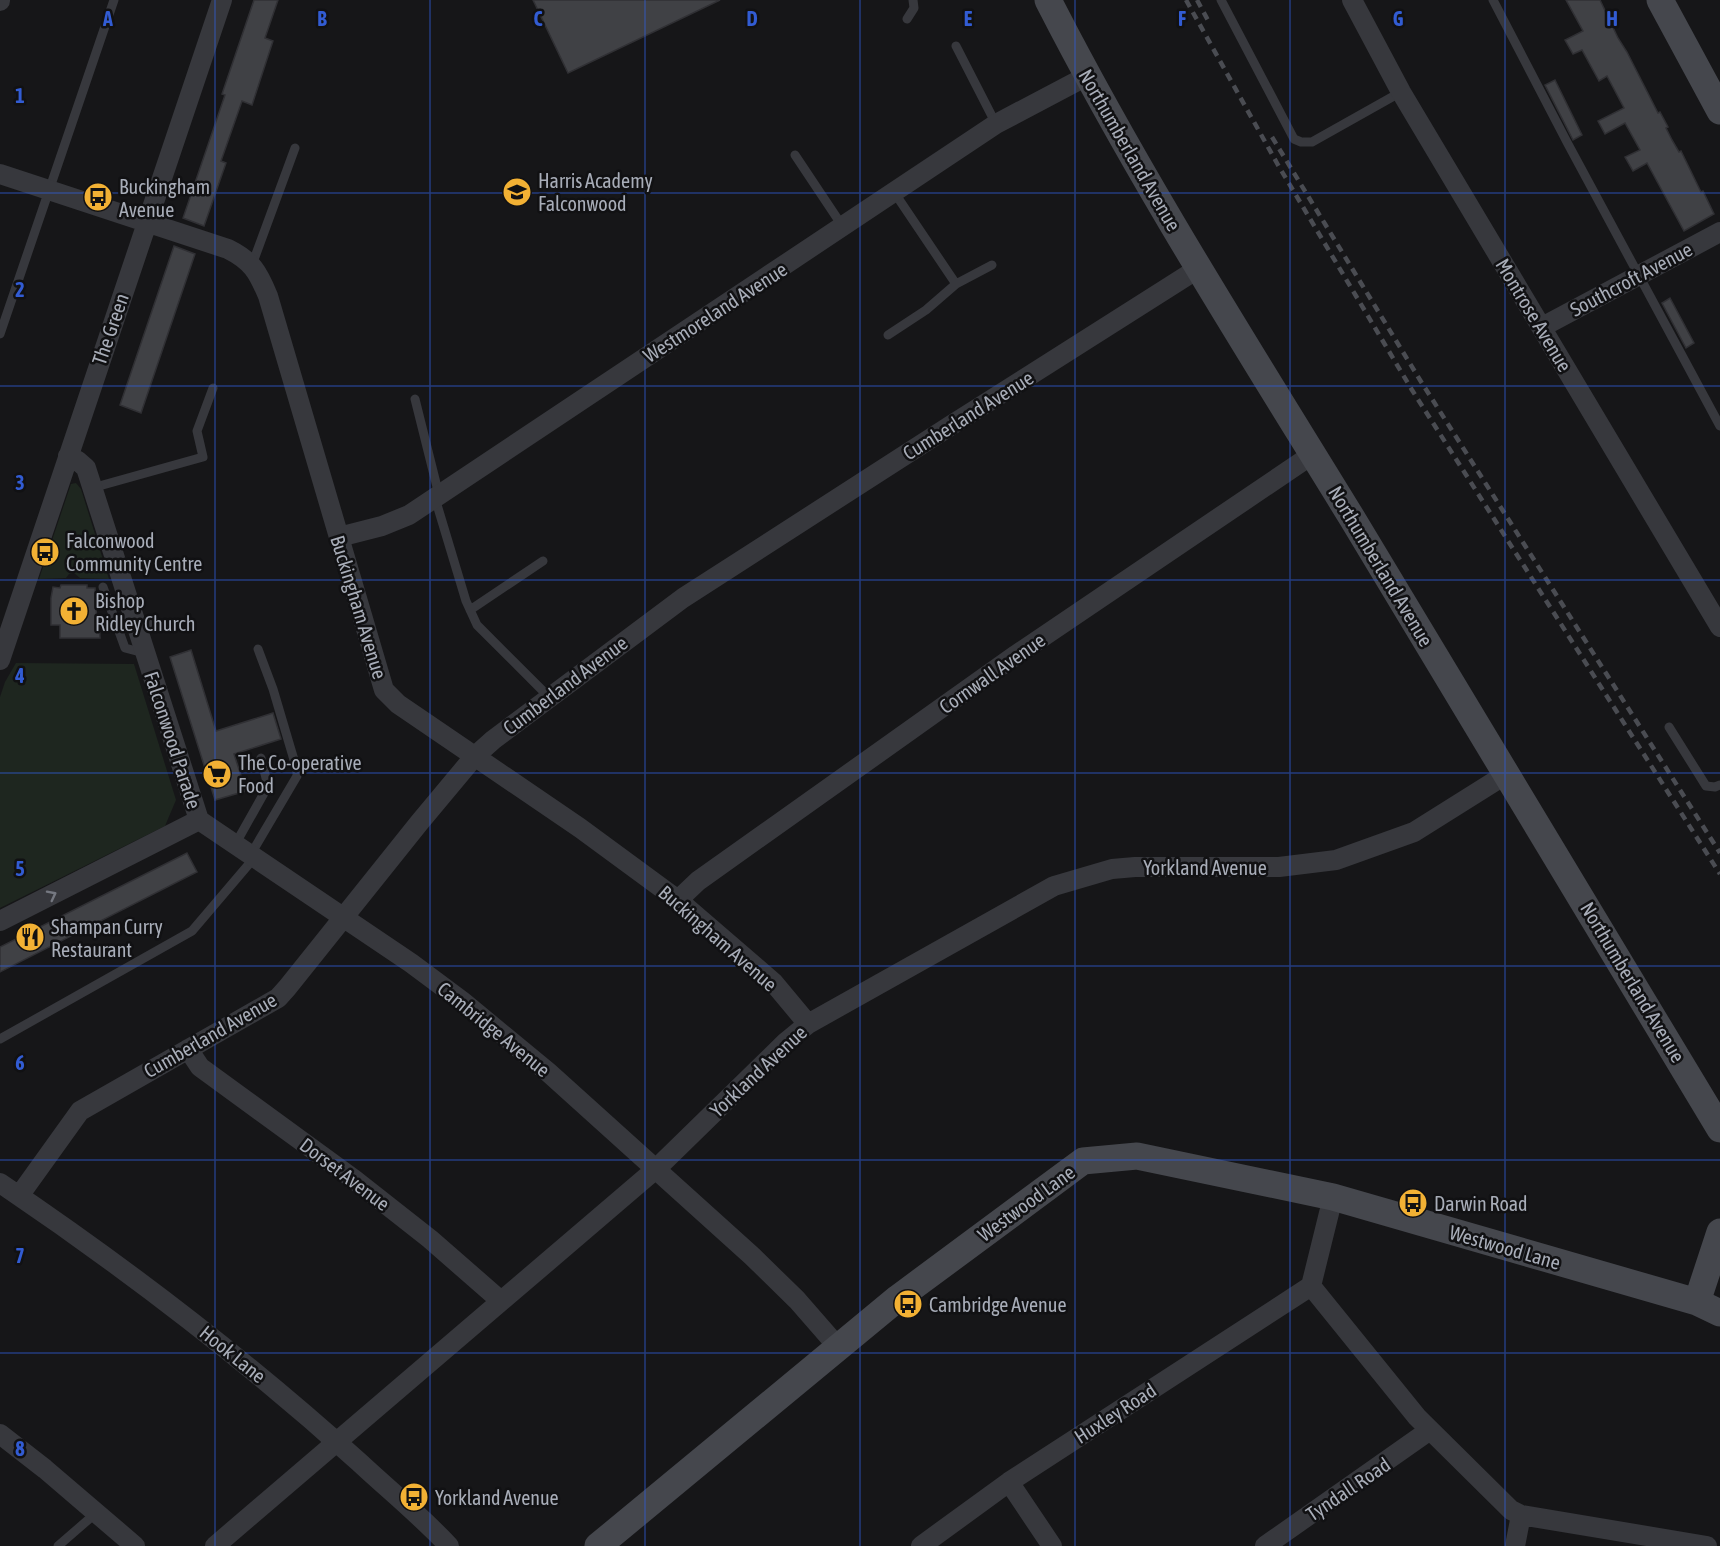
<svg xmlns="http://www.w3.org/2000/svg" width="1720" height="1546" font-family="'Asap Condensed',sans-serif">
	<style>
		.green { fill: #1e261f }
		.building { fill: #404145; stroke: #303034; stroke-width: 1.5 }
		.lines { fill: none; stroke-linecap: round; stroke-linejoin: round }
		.lane { stroke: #37383d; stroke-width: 9 }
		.street { stroke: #37383d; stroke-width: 20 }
		.secondary { stroke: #45474d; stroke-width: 27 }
		.rail { stroke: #4a4c52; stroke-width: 4.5; stroke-dasharray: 8 6; stroke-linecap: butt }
		.oneway { stroke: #757881 }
		.grid { fill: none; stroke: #325cd3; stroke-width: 1.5; stroke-opacity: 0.55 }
		.labels { text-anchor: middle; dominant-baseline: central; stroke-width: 5; stroke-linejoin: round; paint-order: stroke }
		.street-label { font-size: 20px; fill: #a8adb8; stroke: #111113 }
		.poi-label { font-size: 20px; fill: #a8adb8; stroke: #111113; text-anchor: start }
		.grid-label { font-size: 20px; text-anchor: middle; font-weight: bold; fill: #325cd3; stroke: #111113; stroke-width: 5; stroke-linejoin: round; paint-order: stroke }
	</style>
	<rect width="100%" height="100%" fill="#161618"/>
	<path class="green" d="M 76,483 L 81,489 L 109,579 L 80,578 L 74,573 L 69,574 L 66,578 L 39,579 L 71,484 Z
		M 16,663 L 134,664 L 176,800 L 165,826 L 0,908 L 0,697 L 5,682 Z"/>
	<path class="building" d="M 254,0 L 278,0 L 265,38 L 273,41 L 252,105 L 242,101 L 221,161 L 226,163 L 204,226 L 183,218 L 225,95 L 222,94 Z
		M 533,0 L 720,0 L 568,73 Z
		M 1566,0 L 1600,0 L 1618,38 L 1627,52 L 1658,113 L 1660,112 L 1668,127 L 1666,128 L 1672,140 L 1679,152 L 1681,151 L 1701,192 L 1703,191 L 1714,214 L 1684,231 L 1647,163 L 1633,171 L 1625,157 L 1640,150 L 1625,123 L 1605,134 L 1598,121 L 1624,108 L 1607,76 L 1599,81 L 1582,50 L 1573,54 L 1565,40 L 1583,31 Z
		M 1555,80 L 1582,135 L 1573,140 L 1545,85 Z
		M 174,246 L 195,254 L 141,413 L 120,405 Z
		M 1670,298 L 1694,343 L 1686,348 L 1662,303 Z
		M 61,585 L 87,585 L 87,588 L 95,588 L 97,624 L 99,624 L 100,638 L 60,638 L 60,625 L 51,625 L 51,598 L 53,587 L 60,588 Z
		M 191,650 L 216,731 L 273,713 L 281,739 L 234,754 L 246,791 L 215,800 L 170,657 Z
		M 187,853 L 197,872 L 0,972 L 0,947 Z"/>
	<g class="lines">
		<path class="lane" d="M 1221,0 L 1294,139 L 1301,142 L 1312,142 L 1401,92
			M 1493,0 L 1568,144 L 1720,426
			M 907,19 L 914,8 L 913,0
			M 956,46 L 996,124
			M 795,155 L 843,227
			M 894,192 L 956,284 L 992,265
			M 252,265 L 295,148
			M 0,334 L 114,0
			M 888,335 L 926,310 L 956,284
			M 415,399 L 439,495
			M 92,488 L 203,457 L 197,431 L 213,388
			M 435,498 L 466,601 L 477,625 L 549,697
			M 103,587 L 125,648 L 144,653
			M 470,610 L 543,561
			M 138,627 L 155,622
			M 1669,727 L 1706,786 L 1715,787 L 1720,785
			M 236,843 L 268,786 L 261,758
			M 251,854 L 297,776 L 297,770 L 273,689 L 258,649
			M 0,1039 L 192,931 L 255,857
			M 58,1546 L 96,1513"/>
		<path class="street" d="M 1352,0 L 1401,92 L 1720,627
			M 0,1 L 0,0
			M 0,174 L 228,249 C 252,261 258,272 268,296 L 384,690 L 398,704 L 580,828 L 678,900 L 773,982 L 808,1024
			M 1542,327 L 1720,232
			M 68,456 L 78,461 L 86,468 L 199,820 L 411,963 L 462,1001 L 548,1072 L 752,1256 L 797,1300 L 838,1347
			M 339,537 L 382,526 L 409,515 L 996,124 L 1087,76
			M 0,660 L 222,0
			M 678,900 L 698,881 L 1016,655 L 1313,454
			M 0,921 L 199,820
			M 188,1049 L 200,1067 L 355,1180 L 430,1239 L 501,1301
			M 0,1183 C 126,1268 246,1360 359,1462 C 389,1490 421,1516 449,1546
			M 19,1196 L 80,1111 L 278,998 L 287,988 L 419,823 L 474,757 L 493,740 L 683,598 L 950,426 L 1199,268
			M 1311,1286 L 1417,1417 L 1511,1510 L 1521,1515 L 1707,1546
			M 1311,1286 L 1333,1197
			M 0,1434 L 45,1469 L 135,1546
			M 1009,1482 L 1052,1546
			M 215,1546 L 657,1168 L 786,1042 L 808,1024 L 1054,886 L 1112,869 L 1135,867 L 1279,867 L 1336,860 L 1414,832 L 1508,773
			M 921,1546 L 1009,1482 L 1311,1286
			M 1265,1546 L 1430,1430
			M 1515,1546 L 1521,1515"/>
		<path class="secondary" d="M 1048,0 C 1139,178 1247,347 1352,518 C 1476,721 1598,925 1720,1129
			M 1660,0 L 1720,111
			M 1697,1302 L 1720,1232
			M 598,1546 L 898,1298 L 1083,1161 L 1137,1156 L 1333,1197 L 1697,1302 L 1720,1313"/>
		<path class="rail" d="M 1186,0 L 1278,165 L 1412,390 L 1720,874
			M 1197,0 L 1210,24
			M 1272,137 L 1420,380 L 1720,853"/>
	</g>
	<defs><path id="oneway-chevron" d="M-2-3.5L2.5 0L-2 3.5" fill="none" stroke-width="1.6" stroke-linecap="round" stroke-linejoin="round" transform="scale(1.5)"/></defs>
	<use class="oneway" href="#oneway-chevron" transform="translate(52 895) rotate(-27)"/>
	<path class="grid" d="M 215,0 L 215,1546M 430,0 L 430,1546M 645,0 L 645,1546M 860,0 L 860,1546M 1075,0 L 1075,1546M 1290,0 L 1290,1546M 1505,0 L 1505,1546M 0,193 L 1720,193M 0,386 L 1720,386M 0,580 L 1720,580M 0,773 L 1720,773M 0,966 L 1720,966M 0,1160 L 1720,1160M 0,1353 L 1720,1353"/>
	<defs>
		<g id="school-disc" transform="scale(1.5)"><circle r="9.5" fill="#f2b134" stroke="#111113"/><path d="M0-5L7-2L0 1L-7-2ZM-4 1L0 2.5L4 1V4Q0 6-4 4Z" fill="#111"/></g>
		<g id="bus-disc" transform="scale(1.5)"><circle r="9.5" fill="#f2b134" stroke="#111113"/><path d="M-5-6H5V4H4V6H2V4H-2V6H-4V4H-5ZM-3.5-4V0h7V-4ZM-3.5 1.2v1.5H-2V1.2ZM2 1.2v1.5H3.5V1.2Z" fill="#111"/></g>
		<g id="church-disc" transform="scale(1.5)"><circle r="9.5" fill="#f2b134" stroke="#111113"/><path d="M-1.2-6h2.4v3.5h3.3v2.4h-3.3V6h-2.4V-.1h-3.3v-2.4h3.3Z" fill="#111"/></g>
		<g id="supermarket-disc" transform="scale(1.5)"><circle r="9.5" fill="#f2b134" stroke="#111113"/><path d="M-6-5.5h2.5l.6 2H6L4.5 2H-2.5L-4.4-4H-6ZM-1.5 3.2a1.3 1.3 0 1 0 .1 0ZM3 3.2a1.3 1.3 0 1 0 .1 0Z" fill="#111"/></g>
		<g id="restaurant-disc" transform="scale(1.5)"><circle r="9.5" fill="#f2b134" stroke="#111113"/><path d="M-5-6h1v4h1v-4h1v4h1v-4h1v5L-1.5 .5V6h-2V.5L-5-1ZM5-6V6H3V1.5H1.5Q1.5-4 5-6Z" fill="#111"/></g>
	</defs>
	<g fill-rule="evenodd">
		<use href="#school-disc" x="517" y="192"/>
		<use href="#bus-disc" x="98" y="197"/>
		<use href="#bus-disc" x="45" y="552"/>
		<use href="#church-disc" x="74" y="611"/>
		<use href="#supermarket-disc" x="217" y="774"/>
		<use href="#restaurant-disc" x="30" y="937"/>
		<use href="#bus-disc" x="1413" y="1203"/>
		<use href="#bus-disc" x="908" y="1304"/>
		<use href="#bus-disc" x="414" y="1497"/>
	</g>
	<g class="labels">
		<g class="street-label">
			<text transform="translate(1130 150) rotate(60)">Northumberland Avenue</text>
			<text transform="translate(1631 279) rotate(-28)">Southcroft Avenue</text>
			<text transform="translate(715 312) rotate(-33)">Westmoreland Avenue</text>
			<text transform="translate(1534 315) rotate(59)">Montrose Avenue</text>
			<text transform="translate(110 329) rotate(-71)">The Green</text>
			<text transform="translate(968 415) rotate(-32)">Cumberland Avenue</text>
			<text transform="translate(1381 566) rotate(59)">Northumberland Avenue</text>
			<text transform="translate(359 607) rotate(73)">Buckingham Avenue</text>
			<text transform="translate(992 673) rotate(-35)">Cornwall Avenue</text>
			<text transform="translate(565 685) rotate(-37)">Cumberland Avenue</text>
			<text transform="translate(173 740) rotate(72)">Falconwood Parade</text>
			<text x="1205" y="867">Yorkland Avenue</text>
			<text transform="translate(718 938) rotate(41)">Buckingham Avenue</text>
			<text transform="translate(1633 982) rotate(59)">Northumberland Avenue</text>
			<text transform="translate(494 1029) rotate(39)">Cambridge Avenue</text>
			<text transform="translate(210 1035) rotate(-30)">Cumberland Avenue</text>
			<text transform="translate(758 1071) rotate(-43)">Yorkland Avenue</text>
			<text transform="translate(345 1174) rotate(37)">Dorset Avenue</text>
			<text transform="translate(1026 1203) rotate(-36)">Westwood Lane</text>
			<text transform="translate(1505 1247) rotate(16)">Westwood Lane</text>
			<text transform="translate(233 1354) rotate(39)">Hook Lane</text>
			<text transform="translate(1115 1413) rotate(-33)">Huxley Road</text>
			<text transform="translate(1348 1489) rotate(-34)">Tyndall Road</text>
		</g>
		<g class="poi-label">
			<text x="538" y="180">Harris Academy<tspan x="538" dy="23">Falconwood</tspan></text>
			<text x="119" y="186">Buckingham<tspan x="119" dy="23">Avenue</tspan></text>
			<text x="66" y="540">Falconwood<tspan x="66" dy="23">Community Centre</tspan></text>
			<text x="95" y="600">Bishop<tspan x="95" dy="23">Ridley Church</tspan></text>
			<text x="238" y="762">The Co-operative<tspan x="238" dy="23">Food</tspan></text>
			<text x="51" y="926">Shampan Curry<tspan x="51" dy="23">Restaurant</tspan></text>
			<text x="1434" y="1203">Darwin Road</text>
			<text x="929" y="1304">Cambridge Avenue</text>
			<text x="435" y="1497">Yorkland Avenue</text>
		</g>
	</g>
	<g class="grid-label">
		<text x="108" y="26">A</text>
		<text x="322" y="26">B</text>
		<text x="538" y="26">C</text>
		<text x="752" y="26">D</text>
		<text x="968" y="26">E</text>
		<text x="1182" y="26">F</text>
		<text x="1398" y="26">G</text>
		<text x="1612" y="26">H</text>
		<text x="20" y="103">1</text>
		<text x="20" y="297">2</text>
		<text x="20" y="490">3</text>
		<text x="20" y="683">4</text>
		<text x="20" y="876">5</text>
		<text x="20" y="1070">6</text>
		<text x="20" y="1263">7</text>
		<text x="20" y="1456">8</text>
	</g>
</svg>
